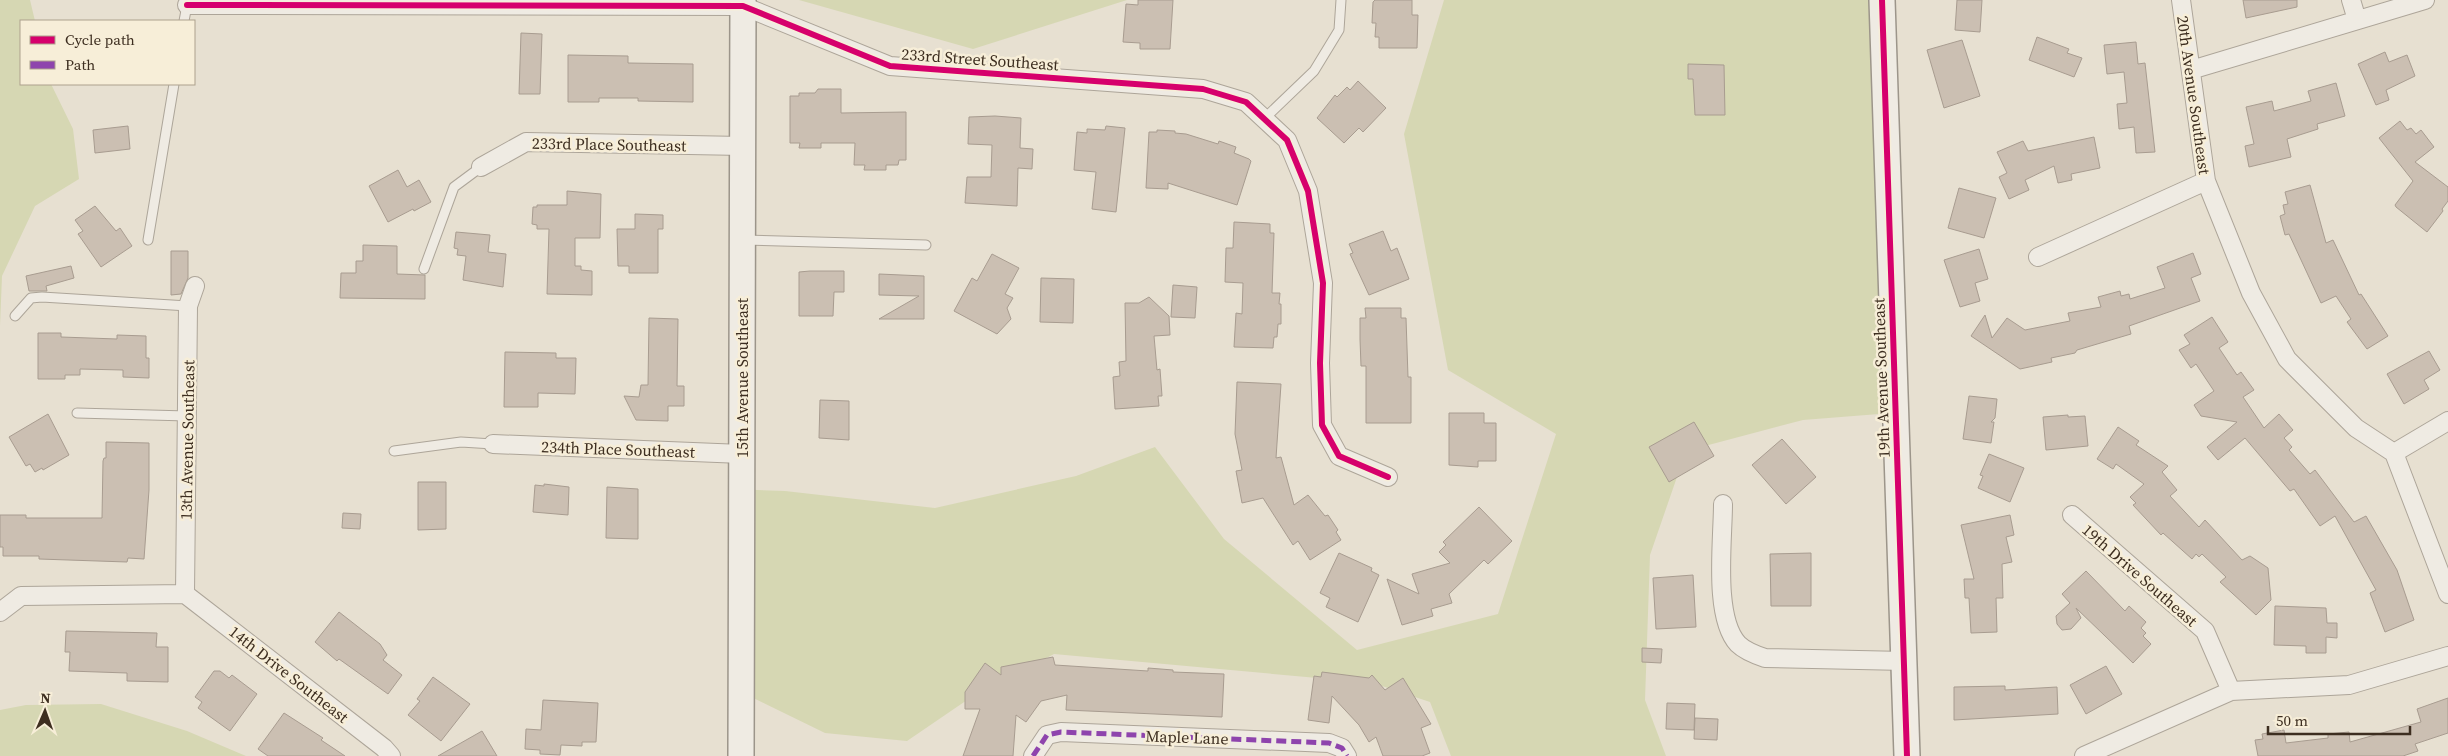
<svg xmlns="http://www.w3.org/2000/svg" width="2448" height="756" font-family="'Source Serif 4',serif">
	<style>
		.green { fill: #d6d7b3 }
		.building { fill: #cbbfb2; stroke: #a89c90 }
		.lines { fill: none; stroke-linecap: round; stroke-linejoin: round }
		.lane-casing { stroke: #ada599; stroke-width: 11 }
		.street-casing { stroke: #ada599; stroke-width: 20 }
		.secondary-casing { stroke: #9c958a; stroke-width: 28 }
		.lane { stroke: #efebe3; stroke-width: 9 }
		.street { stroke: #efebe3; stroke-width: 18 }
		.secondary { stroke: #efebe3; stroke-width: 25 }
		.quiet { stroke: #8e44ad; stroke-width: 5; stroke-dasharray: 10 5; stroke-linecap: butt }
		.cycleway-casing { stroke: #f7eed8; stroke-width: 9 }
		.cycleway { stroke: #d6006c; stroke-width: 6 }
		.labels { text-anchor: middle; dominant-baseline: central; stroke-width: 5; stroke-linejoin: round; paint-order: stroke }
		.street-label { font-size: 16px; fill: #3d2e20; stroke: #f7eed8 }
	</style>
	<rect width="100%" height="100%" fill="#e7e0d1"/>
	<path class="green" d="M 0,0 L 30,0 L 35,21 L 21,21 L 21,84 L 51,84 L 73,129 L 79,179 L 35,206 L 2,276 L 0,326 Z
		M 799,0 L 1127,0 L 973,49 Z
		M 1444,0 L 1876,0 L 1879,414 L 1803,420 L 1686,451 L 1650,555 L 1645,700 L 1666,756 L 1451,756 L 1430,702 L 1373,683 L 1054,654 L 970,698 L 907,741 L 825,733 L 733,688 L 731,489 L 785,491 L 935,508 L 1076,476 L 1155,447 L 1224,539 L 1357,650 L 1498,614 L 1556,434 L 1448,370 L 1404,134 Z
		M 101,704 L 187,731 L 246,756 L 0,756 L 0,710 L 26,705 Z"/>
	<path class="building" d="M 1138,0 L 1173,0 L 1170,49 L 1140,49 L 1140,43 L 1123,42 L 1126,4 L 1138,5 Z
		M 1375,0 L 1412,0 L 1412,15 L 1418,15 L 1417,48 L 1379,48 L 1379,37 L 1375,37 L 1376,23 L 1372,23 L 1373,2 Z
		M 1957,0 L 1982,0 L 1980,32 L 1955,30 Z
		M 2243,0 L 2297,0 L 2297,7 L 2246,18 Z
		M 521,33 L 542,34 L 540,94 L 519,94 Z
		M 2037,37 L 2069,49 L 2067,53 L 2082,58 L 2074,77 L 2029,60 Z
		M 1962,40 L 1980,96 L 1944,108 L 1927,50 Z
		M 2136,42 L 2138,64 L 2145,63 L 2155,152 L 2136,153 L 2134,127 L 2119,129 L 2117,104 L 2127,103 L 2124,72 L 2107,74 L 2104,45 Z
		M 2385,52 L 2389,62 L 2407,55 L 2415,76 L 2386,90 L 2389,100 L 2376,105 L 2358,64 Z
		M 568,55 L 628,56 L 628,63 L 693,64 L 693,102 L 638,101 L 638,98 L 599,98 L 599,102 L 568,102 Z
		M 1688,64 L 1724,65 L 1725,115 L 1695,115 L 1693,79 L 1688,79 Z
		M 1358,81 L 1386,108 L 1363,132 L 1359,128 L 1344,143 L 1317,118 L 1335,95 L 1337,97 L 1347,87 L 1350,90 Z
		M 2336,83 L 2345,116 L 2317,124 L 2318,129 L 2287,139 L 2291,157 L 2249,167 L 2245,146 L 2254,144 L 2246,107 L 2272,101 L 2274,111 L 2311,101 L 2308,91 Z
		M 818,89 L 841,89 L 841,113 L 906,112 L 906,160 L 899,160 L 898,165 L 886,165 L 886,170 L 864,170 L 865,165 L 854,165 L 855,143 L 821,143 L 821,148 L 799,148 L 800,143 L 790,143 L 790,96 L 799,96 L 799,93 L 815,93 Z
		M 995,116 L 1021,118 L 1020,148 L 1033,149 L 1032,169 L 1018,168 L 1017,206 L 965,203 L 967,177 L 991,177 L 992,145 L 968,144 L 969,117 Z
		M 2400,121 L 2407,130 L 2411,128 L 2416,134 L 2421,130 L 2434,147 L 2415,162 L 2448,187 L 2448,201 L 2442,209 L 2443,211 L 2427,232 L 2396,207 L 2395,205 L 2413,181 L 2379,138 Z
		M 128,126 L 130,149 L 95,153 L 93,130 Z
		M 1106,126 L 1125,128 L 1116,212 L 1092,209 L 1096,172 L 1074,170 L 1077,132 L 1087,133 L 1087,129 L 1105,130 Z
		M 1157,130 L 1175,131 L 1175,133 L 1186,134 L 1218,144 L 1219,141 L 1236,147 L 1234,153 L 1249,159 L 1251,161 L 1237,205 L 1168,183 L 1168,189 L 1146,188 L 1149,132 L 1157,132 Z
		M 2094,137 L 2100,168 L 2071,174 L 2072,180 L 2058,183 L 2054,166 L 2025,180 L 2029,190 L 2009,199 L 1999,177 L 2007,173 L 1997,152 L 2023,141 L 2028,151 Z
		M 398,170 L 407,187 L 419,180 L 431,202 L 414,211 L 413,209 L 388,222 L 369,186 Z
		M 2310,185 L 2326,243 L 2333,240 L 2359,295 L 2361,294 L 2388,336 L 2367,349 L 2347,322 L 2351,319 L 2336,296 L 2321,303 L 2289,234 L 2285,235 L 2280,216 L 2285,214 L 2283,205 L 2288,204 L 2285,192 Z
		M 1959,188 L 1996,198 L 1984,238 L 1948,228 Z
		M 567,191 L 601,194 L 600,238 L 575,238 L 575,266 L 581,266 L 581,270 L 592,271 L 592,295 L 547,294 L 549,229 L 537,229 L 537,225 L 532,224 L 533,207 L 537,207 L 537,205 L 567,205 Z
		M 95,206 L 116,231 L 120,228 L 132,246 L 101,267 L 78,234 L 83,231 L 75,220 Z
		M 635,214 L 663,215 L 663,229 L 658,229 L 658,273 L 629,273 L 629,266 L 618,266 L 617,229 L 635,229 Z
		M 1234,222 L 1270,224 L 1270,233 L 1274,233 L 1272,293 L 1280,293 L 1279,304 L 1281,304 L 1281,324 L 1278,324 L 1277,337 L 1274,337 L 1273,348 L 1234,347 L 1236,313 L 1242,314 L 1243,283 L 1225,282 L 1226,248 L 1233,248 Z
		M 1383,231 L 1391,251 L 1397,248 L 1409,279 L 1369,295 L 1350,254 L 1353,253 L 1349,244 Z
		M 456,232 L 490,235 L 488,252 L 506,254 L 503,287 L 463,280 L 466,256 L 457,255 L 458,249 L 454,248 Z
		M 363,245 L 397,246 L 397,274 L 425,275 L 425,299 L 340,298 L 341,273 L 356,273 L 356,261 L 363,261 Z
		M 1979,249 L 1988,279 L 1975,283 L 1980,301 L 1960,307 L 1944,260 Z
		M 171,251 L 188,251 L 188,278 L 181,294 L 171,295 Z
		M 2193,253 L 2201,274 L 2191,278 L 2200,301 L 2129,326 L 2131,334 L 2077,350 L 2075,353 L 2051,358 L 2052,362 L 2020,369 L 1971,336 L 1985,315 L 1992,338 L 2007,318 L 2025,330 L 2070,321 L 2068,313 L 2101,307 L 2098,297 L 2120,291 L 2121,296 L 2129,294 L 2130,299 L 2165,288 L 2157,267 Z
		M 992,254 L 1019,268 L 1005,294 L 1013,298 L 1007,308 L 1011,319 L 997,334 L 954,311 L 972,278 L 977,281 Z
		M 71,266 L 74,278 L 46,286 L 47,291 L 29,291 L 26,276 Z
		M 810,271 L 844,271 L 844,292 L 834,292 L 833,316 L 799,316 L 799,272 Z
		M 879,274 L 924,276 L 924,319 L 879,319 L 919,296 L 879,295 Z
		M 1041,278 L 1074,279 L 1073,323 L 1040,322 Z
		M 1173,285 L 1197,287 L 1195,318 L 1171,317 Z
		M 1149,297 L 1169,316 L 1170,335 L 1154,336 L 1157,370 L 1160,369 L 1162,396 L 1158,396 L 1159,406 L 1115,409 L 1113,377 L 1120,376 L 1119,362 L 1126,361 L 1125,303 L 1139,303 Z
		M 1365,308 L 1401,308 L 1401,318 L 1406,318 L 1408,377 L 1411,377 L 1411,423 L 1366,423 L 1366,366 L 1361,366 L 1360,339 L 1360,318 L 1366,318 Z
		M 2212,317 L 2228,342 L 2219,348 L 2237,375 L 2241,372 L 2254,390 L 2243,397 L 2264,428 L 2279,414 L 2293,430 L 2284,438 L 2292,447 L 2289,450 L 2310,474 L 2315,470 L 2354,522 L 2366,516 L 2397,570 L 2414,620 L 2385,632 L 2370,593 L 2376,590 L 2335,516 L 2320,526 L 2294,489 L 2290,491 L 2245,438 L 2218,460 L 2207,447 L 2237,422 L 2201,416 L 2194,405 L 2214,391 L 2196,364 L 2191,368 L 2179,350 L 2190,344 L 2184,335 Z
		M 649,318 L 678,319 L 677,386 L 684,386 L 684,406 L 668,406 L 668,421 L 636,420 L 624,396 L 639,397 L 641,385 L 648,385 Z
		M 38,333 L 61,333 L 61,337 L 117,339 L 117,335 L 146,336 L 146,358 L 149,358 L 149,378 L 123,377 L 123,370 L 80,369 L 80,375 L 65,375 L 65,379 L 38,379 Z
		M 2429,351 L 2440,370 L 2424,380 L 2429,389 L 2404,404 L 2387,374 Z
		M 505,352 L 556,353 L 556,358 L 576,358 L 575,394 L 538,393 L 538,407 L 504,407 Z
		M 1237,382 L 1281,384 L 1276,458 L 1281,457 L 1294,505 L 1308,495 L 1325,516 L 1328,515 L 1338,530 L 1336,532 L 1341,540 L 1310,560 L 1298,541 L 1293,545 L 1263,498 L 1242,503 L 1236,471 L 1242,470 L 1235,434 Z
		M 1969,396 L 1997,399 L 1995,418 L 1991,422 L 1994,422 L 1991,443 L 1963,439 Z
		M 820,400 L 849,401 L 849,440 L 819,438 Z
		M 1449,413 L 1484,413 L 1484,423 L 1496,423 L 1496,461 L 1478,461 L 1478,467 L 1449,465 Z
		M 48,414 L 69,455 L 43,470 L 42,468 L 35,472 L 30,464 L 26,466 L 9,437 Z
		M 2068,415 L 2068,417 L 2085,416 L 2088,446 L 2046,450 L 2043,417 Z
		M 1694,422 L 1714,456 L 1669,482 L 1649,447 Z
		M 2118,427 L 2139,441 L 2136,445 L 2168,466 L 2162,472 L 2177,490 L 2170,496 L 2199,527 L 2205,520 L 2242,560 L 2250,556 L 2268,568 L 2271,600 L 2256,615 L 2220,582 L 2226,577 L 2202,554 L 2199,557 L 2196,554 L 2192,559 L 2163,533 L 2161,535 L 2133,505 L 2136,503 L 2130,497 L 2144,484 L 2116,464 L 2113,469 L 2097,459 Z
		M 1782,439 L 1816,477 L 1786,504 L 1752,465 Z
		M 106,442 L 149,443 L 149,490 L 144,559 L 128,558 L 127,562 L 39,559 L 39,556 L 3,556 L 3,547 L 0,547 L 0,515 L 26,515 L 26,518 L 102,518 L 103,461 L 104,458 L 106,458 Z
		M 1989,454 L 2024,468 L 2010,502 L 1978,488 L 1983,476 L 1980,475 Z
		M 418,482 L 446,482 L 446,529 L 418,530 Z
		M 544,484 L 569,487 L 568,515 L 533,512 L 535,485 L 544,486 Z
		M 607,487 L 638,489 L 638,539 L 606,538 Z
		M 1479,507 L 1512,541 L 1488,564 L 1484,560 L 1449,594 L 1452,603 L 1431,609 L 1433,616 L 1402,625 L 1387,579 L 1419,594 L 1412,574 L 1450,563 L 1439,552 L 1446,545 L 1443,542 Z
		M 343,513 L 361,514 L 360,529 L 342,528 Z
		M 2010,515 L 2014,535 L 2006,537 L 2012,562 L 2002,564 L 2003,598 L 1996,598 L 1997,632 L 1971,633 L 1969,598 L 1965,598 L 1964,579 L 1974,579 L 1961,525 Z
		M 1339,553 L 1372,568 L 1371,571 L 1379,575 L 1358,622 L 1326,607 L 1330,598 L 1320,593 Z
		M 1811,553 L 1811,606 L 1771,606 L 1770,554 Z
		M 2086,571 L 2125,611 L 2129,606 L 2146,622 L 2141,628 L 2146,633 L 2143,636 L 2151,644 L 2133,663 L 2076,608 L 2081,618 L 2071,629 L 2062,630 L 2057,624 L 2056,616 L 2070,603 L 2062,594 Z
		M 1693,575 L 1696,627 L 1656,629 L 1653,578 Z
		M 2275,606 L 2326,608 L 2327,623 L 2337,623 L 2337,638 L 2326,637 L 2326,653 L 2306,653 L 2306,646 L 2274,645 Z
		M 339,612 L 380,644 L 387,655 L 383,660 L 402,675 L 388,694 L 339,659 L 337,661 L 315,642 Z
		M 66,631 L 157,633 L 156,647 L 168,647 L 168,682 L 127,681 L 127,673 L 69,671 L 70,652 L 65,652 Z
		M 1642,648 L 1662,649 L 1661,663 L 1642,662 Z
		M 1053,657 L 1055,665 L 1148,671 L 1148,668 L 1173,670 L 1173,672 L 1224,674 L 1222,717 L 1066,710 L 1067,695 L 1041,701 L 1026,722 L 1016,715 L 1013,756 L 963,756 L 980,709 L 965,709 L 965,692 L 985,663 L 1001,675 L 1001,667 Z
		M 2106,666 L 2122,694 L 2086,714 L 2070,685 Z
		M 214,671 L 220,671 L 229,678 L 232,675 L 257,694 L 230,731 L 198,708 L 202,702 L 195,697 Z
		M 1322,672 L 1369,678 L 1372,675 L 1385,690 L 1403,678 L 1431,724 L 1421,728 L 1430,753 L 1422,756 L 1383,756 L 1376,737 L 1369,742 L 1359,725 L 1332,696 L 1329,723 L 1308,720 L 1314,676 L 1321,677 Z
		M 433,677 L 470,704 L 441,741 L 408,715 L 420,701 L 417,699 Z
		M 2005,686 L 2005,690 L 2057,687 L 2058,714 L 1954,720 L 1954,687 Z
		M 2448,698 L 2448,733 L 2415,744 L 2418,751 L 2403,756 L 2258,756 L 2255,740 L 2263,739 L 2262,734 L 2284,730 L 2286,743 L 2328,738 L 2328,734 L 2349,732 L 2350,742 L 2421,722 L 2417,709 Z
		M 543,700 L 598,703 L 596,742 L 582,742 L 582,746 L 561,745 L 560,755 L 540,754 L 540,750 L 525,749 L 526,729 L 541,730 Z
		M 1667,703 L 1695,704 L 1694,730 L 1666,729 Z
		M 284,713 L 323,738 L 321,740 L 345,756 L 268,756 L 258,749 Z
		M 1695,718 L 1718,719 L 1717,740 L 1694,739 Z
		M 482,731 L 497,756 L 438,756 Z"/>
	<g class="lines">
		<g class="lane-casing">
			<path id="lane" d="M 184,21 L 187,5
				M 1264,119 L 1314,71 L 1339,30 L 1341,0
				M 148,240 L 174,84
				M 743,240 L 926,245
				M 424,269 L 454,187 L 481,167
				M 15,316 L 31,298 L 42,297 L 188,306
				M 77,413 L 187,416
				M 394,451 L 461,442 L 493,444"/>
		</g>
		<g class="street-casing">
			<path id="street" d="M 2181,0 L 2206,181 L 2251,293 L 2287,359 L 2356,428 L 2394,453 L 2448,594
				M 2351,0 L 2357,20
				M 187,5 L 743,6 L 890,66 L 1203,89 L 1246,102 L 1287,140 L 1308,191 L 1323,283 L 1320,363 L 1322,425 L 1339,456 L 1388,477
				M 2191,70 L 2425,0
				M 481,167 L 526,142 L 743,146
				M 2038,257 L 2206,181
				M 493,444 L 742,454
				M 2394,453 L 2448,421
				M 1723,504 C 1723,540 1713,617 1738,644 C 1745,651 1756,655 1765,658 L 1905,661
				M 2072,515 L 2205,631 L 2231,691
				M 185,594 L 188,306 L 195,286
				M 185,594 L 384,748 L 391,756
				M 0,612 L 21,596 L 185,594
				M 1033,756 L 1047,735 L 1061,732 L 1329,743 L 1342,748 L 1347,756
				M 2084,756 L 2231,691 L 2349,685 L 2448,656"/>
		</g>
		<g class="secondary-casing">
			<path id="secondary" d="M 1882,0 L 1907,756
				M 741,756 L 743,0"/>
		</g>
		<use href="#lane" class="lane"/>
		<use href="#street" class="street"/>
		<use href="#secondary" class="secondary"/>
		<path class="quiet" d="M 1033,756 L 1047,735 L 1061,732 L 1329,743 L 1342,748 L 1347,756"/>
		<g class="cycleway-casing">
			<path id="cycleway" d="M 1882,0 L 1907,756
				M 187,5 L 743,6 L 890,66 L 1203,89 L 1246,102 L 1287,140 L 1308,191 L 1323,283 L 1320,363 L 1322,425 L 1339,456 L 1388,477"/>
		</g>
		<use href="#cycleway" class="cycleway"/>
	</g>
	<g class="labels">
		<g class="street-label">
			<text transform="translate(980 59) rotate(4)">233rd Street Southeast</text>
			<text transform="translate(2194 95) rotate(82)">20th Avenue Southeast</text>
			<text transform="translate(609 144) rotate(1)">233rd Place Southeast</text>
			<text transform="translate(742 378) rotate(-90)">15th Avenue Southeast</text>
			<text transform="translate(1881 378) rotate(-92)">19th Avenue Southeast</text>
			<text transform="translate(187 440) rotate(-89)">13th Avenue Southeast</text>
			<text transform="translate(618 449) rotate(2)">234th Place Southeast</text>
			<text transform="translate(2140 575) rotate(41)">19th Drive Southeast</text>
			<text transform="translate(289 674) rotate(38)">14th Drive Southeast</text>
			<text transform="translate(1187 737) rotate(2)">Maple Lane</text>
		</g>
	</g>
	<rect x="20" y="20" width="175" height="65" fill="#f7eed8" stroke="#ada18e"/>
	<rect x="30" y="36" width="25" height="8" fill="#d6006c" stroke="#ada18e"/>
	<text x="65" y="45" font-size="15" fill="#3d2e20">Cycle path</text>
	<rect x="30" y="61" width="25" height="8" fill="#8e44ad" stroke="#ada18e"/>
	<text x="65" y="70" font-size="15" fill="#3d2e20">Path</text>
	<g transform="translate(45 711) rotate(2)" stroke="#f7eed8" stroke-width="4" paint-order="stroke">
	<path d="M0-4L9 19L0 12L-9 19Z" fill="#3d2e20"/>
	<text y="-8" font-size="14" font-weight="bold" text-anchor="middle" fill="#3d2e20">N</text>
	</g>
	<path d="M2268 726v8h142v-8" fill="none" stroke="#3d2e20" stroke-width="2.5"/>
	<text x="2276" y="726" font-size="15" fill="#3d2e20" stroke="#f7eed8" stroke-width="4" paint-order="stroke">50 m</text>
</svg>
